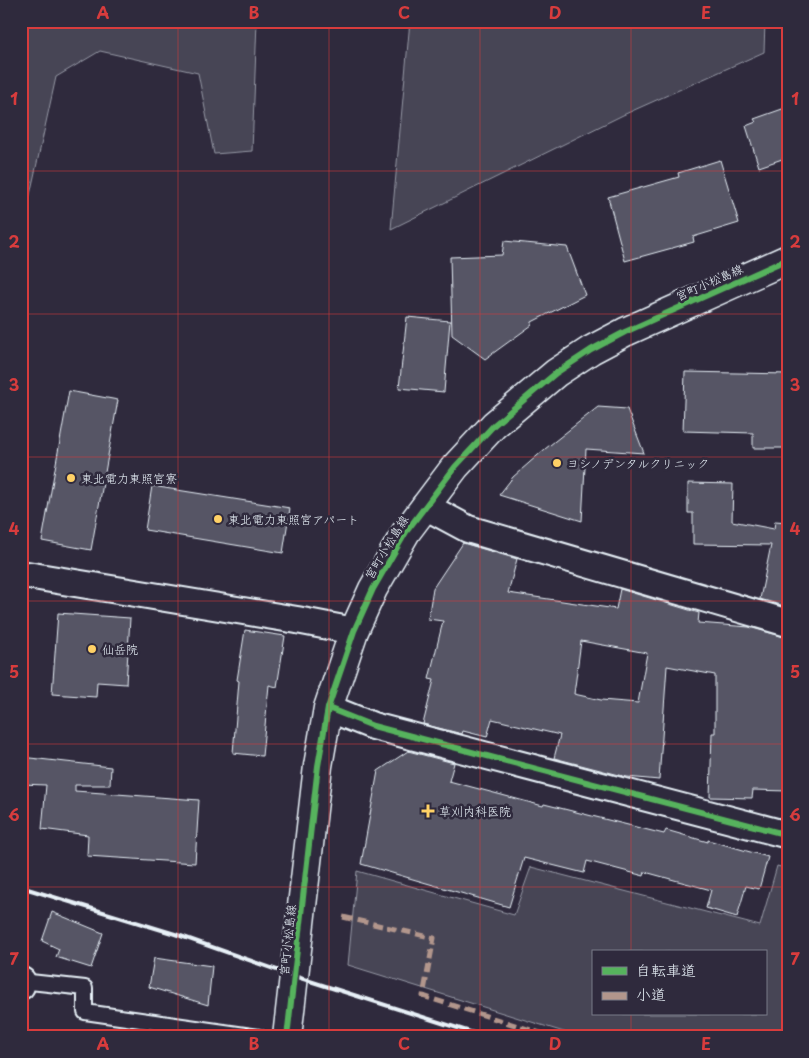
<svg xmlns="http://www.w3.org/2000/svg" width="809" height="1058" font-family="'Playpen Sans','Klee One',sans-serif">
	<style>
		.green { fill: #464455; stroke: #979aa6; fill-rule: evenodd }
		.building { fill: #575565; stroke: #e8f1f8; fill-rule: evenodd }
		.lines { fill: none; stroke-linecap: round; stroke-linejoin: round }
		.service-casing { stroke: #e8f1f8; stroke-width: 18 }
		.minor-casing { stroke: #e8f1f8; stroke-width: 30 }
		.tertiary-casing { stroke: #e8f1f8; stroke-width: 31 }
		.service { stroke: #2f2a3d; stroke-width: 14 }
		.minor { stroke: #2f2a3d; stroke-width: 26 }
		.tertiary { stroke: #2f2a3d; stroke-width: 28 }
		.rail { stroke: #e8f1f8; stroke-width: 4 }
		.quiet { stroke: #b2968c; stroke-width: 5; stroke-dasharray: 10 5; stroke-linecap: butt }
		.cycleway-casing { stroke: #2f2a3d; stroke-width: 9 }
		.cycleway { stroke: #56b35d; stroke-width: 6 }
		.grid { fill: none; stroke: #d83c3d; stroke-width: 1; stroke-opacity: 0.55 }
		.poi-dot { fill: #ffd166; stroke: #2f2a3d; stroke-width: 2 }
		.labels { text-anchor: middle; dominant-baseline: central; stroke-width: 5; stroke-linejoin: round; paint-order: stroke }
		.street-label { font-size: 12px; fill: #e8f1f8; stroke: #2f2a3d }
		.poi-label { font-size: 12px; fill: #e8f1f8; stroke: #2f2a3d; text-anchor: start }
		.neatline { fill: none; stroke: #d83c3d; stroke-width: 2 }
		.grid-label { font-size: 16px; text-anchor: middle; font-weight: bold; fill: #d83c3d }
	</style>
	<rect width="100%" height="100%" fill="#2f2a3d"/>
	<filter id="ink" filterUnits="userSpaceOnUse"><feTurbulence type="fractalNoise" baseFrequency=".02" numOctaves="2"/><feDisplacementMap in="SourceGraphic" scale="10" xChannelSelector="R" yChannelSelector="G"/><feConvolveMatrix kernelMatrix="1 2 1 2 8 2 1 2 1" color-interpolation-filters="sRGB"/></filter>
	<g filter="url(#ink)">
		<path class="green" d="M 21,21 L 257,21 L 252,151 L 214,154 L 198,73 L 100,51 L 56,77 L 22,231 Z
			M 410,21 L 765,21 L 764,52 L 623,115 L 391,229 Z
			M 777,866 L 788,869 L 788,1037 L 580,1037 L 348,965 L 357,871 L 514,915 L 531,867 L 760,926 ZM 593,952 L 765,952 L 765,1014 L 593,1014 Z"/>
		<path class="building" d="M 788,107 L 788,157 L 759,167 L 746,126 L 756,122 L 754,119 Z
			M 720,160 L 739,223 L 693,237 L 694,242 L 625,261 L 608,197 L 679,177 L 678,173 Z
			M 504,241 L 567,247 L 585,295 L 532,322 L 532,325 L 485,359 L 452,335 L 450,257 L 502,255 Z
			M 407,317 L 450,321 L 444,392 L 399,388 Z
			M 685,372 L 788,374 L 788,448 L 753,448 L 753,433 L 683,431 Z
			M 69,391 L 118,400 L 91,550 L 42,541 Z
			M 598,407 L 627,409 L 644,453 L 586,449 L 582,521 L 499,495 L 513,477 L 545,449 Z
			M 688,483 L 733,484 L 732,521 L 774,529 L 775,521 L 788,522 L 788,607 L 760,599 L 771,545 L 693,544 L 693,513 L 688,513 Z
			M 152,486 L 290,508 L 283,553 L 145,530 Z
			M 463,543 L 517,559 L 508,593 L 616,609 L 620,589 L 699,613 L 698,623 L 749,627 L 788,638 L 788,791 L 753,790 L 752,798 L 710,797 L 712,733 L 715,733 L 715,675 L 667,666 L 659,780 L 627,777 L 554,758 L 560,735 L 492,719 L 487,737 L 463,731 L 462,734 L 423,724 L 434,680 L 429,679 L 443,621 L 428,619 L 433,588 ZM 581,641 L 647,653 L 638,703 L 601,700 L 574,694 Z
			M 58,613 L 130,618 L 126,684 L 97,682 L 96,697 L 52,694 Z
			M 245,630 L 285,636 L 277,687 L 269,685 L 262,756 L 233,753 L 239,681 L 237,680 Z
			M 408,751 L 454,763 L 449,781 L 543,806 L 544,804 L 664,834 L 666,830 L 708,842 L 708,840 L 768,857 L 759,889 L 746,886 L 737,917 L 706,908 L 711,890 L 645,872 L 644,876 L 587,861 L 584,873 L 524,858 L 509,907 L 361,864 L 378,771 Z
			M 21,757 L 111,767 L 110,785 L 75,785 L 75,791 L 199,800 L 195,863 L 87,856 L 88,835 L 42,829 L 46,785 L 21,784 Z
			M 52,912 L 103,933 L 91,968 L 56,957 L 59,949 L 42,941 Z
			M 154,958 L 212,966 L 208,1005 L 149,987 Z"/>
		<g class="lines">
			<g class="service-casing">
				<path id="service" d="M 21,981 L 85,988 L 85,1012 L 259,1037"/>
			</g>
			<g class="minor-casing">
				<path id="minor" d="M 425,506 L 468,529 L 788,623
					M 21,574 L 297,620 L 354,631
					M 328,708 L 373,726 L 788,835
					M 21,986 L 22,981"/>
			</g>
			<g class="tertiary-casing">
				<path id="tertiary" d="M 287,1037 L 318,766 L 328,708 L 354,631 L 373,589 L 406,532 L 455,467 L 494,425 L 556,373 L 591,350 L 625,332 L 788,259"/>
			</g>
			<use href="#service" class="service"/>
			<use href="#minor" class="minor"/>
			<use href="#tertiary" class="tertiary"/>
			<path class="rail" d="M 21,887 L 175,934 L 294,976 L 486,1037"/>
			<path class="quiet" d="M 343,917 L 434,938 L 423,996 L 553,1037"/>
			<g class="cycleway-casing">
				<path id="cycleway" d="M 328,708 L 373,726 L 788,835
					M 287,1037 L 318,766 L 328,708 L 354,631 L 373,589 L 406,532 L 455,467 L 494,425 L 556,373 L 591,350 L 625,332 L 788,259"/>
			</g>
			<use href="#cycleway" class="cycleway"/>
		</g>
	</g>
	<path class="grid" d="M 178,21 L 178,1037M 329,21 L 329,1037M 480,21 L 480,1037M 631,21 L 631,952M 21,171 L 788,171M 21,314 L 788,314M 21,457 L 788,457M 21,601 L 788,601M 21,744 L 788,744M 21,887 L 788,887M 631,1014 L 631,1037"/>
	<g class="poi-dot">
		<circle cx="557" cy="463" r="5"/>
		<circle cx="71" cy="478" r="5"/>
		<circle cx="218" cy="519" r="5"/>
		<circle cx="92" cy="649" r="5"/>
		<path d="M425.5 803.5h5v5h5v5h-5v5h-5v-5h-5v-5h5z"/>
	</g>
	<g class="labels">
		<g class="street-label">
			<text transform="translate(709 282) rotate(-24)">宮町小松島線</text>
			<text transform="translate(386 547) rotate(-59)">宮町小松島線</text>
			<text transform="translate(287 940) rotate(-84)">宮町小松島線</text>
		</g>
		<g class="poi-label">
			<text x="567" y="463">ヨシノデンタルクリニック</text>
			<text x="81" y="478">東北電力東照宮寮</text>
			<text x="228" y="519">東北電力東照宮アパート</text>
			<text x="102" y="649">仙岳院</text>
			<text x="439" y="811">草刈内科医院</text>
		</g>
	</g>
	<rect width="809" height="1058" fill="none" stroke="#2f2a3d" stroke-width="55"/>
	<rect x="592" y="950" width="175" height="65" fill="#2f2a3d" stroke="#797a88"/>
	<rect x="602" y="967" width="25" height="8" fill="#56b35d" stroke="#797a88"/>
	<text x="636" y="976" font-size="15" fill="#e8f1f8">自転車道</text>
	<rect x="602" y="992" width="25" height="8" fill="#b2968c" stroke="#797a88"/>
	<text x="636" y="1000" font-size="15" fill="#e8f1f8">小道</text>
	<rect x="28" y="28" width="754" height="1002" class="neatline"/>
	<g class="grid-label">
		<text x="103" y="19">A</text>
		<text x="254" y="19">B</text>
		<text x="404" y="19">C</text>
		<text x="555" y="19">D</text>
		<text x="706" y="19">E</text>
		<text x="14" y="105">1</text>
		<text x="795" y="105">1</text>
		<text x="14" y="248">2</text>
		<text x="795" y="248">2</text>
		<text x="14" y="391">3</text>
		<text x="795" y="391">3</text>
		<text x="14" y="535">4</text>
		<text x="795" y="535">4</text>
		<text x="14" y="678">5</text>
		<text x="795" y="678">5</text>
		<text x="14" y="821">6</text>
		<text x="795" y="821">6</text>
		<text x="14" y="965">7</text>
		<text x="795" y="965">7</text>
		<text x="103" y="1050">A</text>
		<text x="254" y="1050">B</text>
		<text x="404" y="1050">C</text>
		<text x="555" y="1050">D</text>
		<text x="706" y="1050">E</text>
	</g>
</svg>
